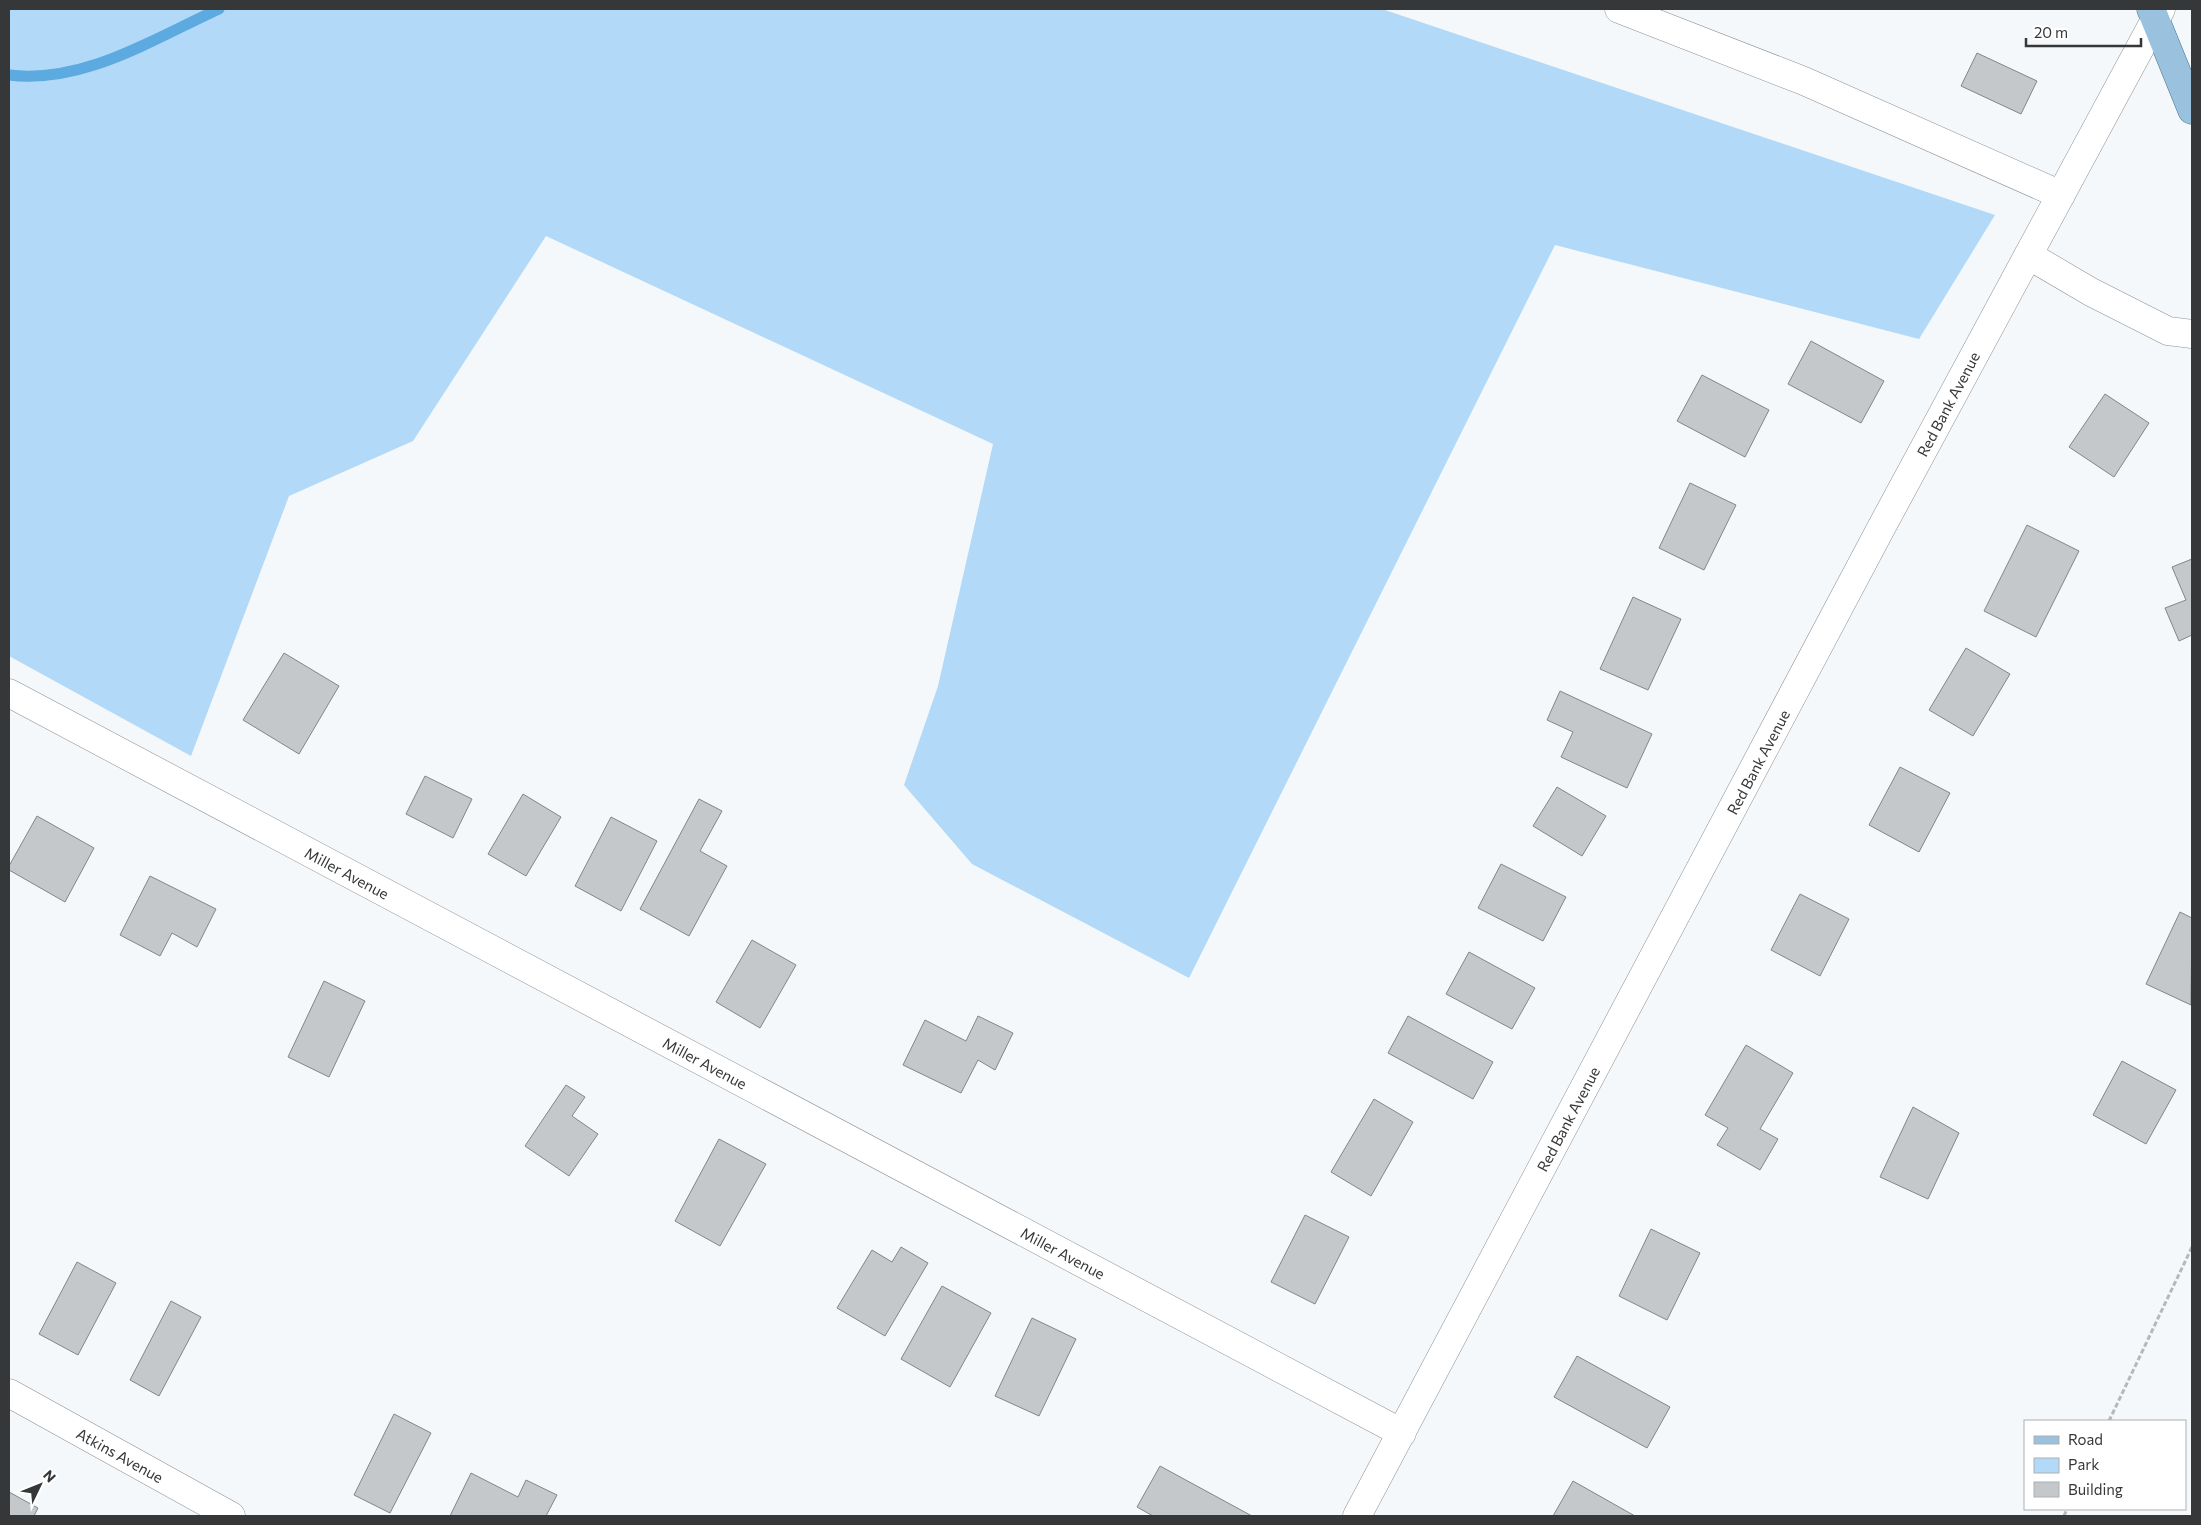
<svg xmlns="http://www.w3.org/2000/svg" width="2201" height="1525" font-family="Commissioner,sans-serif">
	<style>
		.green { fill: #b2d9f7 }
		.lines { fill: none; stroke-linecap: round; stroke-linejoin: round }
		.stream { stroke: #5daae0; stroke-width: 11 }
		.building { fill: #c4c8cb; stroke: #838689 }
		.minor-casing { stroke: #8e9194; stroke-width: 29 }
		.major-casing { stroke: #4a7796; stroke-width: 29 }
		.path { stroke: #b6b9bc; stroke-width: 3; stroke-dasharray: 5 2.5; stroke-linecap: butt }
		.minor { stroke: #fff; stroke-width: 28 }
		.major { stroke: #9ac2de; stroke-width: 28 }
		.labels { text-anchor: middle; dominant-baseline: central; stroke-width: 4; stroke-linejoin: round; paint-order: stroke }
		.street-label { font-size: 15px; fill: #353738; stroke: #fff }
	</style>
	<rect width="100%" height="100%" fill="#f4f8fb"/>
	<path class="green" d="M 9,9 L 1382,9 L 1995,215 L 1919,339 L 1555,245 L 1189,978 L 972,864 L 904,785 L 938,686 L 993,444 L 546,236 L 413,441 L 289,496 L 191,756 L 9,656 Z"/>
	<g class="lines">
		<path class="stream" d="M 9,75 C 84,84 153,39 219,9"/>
	</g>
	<path class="building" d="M 1977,53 L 2037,81 L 2021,114 L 1961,86 Z
		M 1811,341 L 1884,381 L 1861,423 L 1788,384 Z
		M 1702,375 L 1769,410 L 1745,457 L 1677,421 Z
		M 2105,394 L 2149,423 L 2114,477 L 2069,447 Z
		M 1690,483 L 1736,505 L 1704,570 L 1659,548 Z
		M 2027,525 L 2079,551 L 2036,637 L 1984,611 Z
		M 2192,559 L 2192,635 L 2179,641 L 2165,608 L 2186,600 L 2172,567 Z
		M 1633,597 L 1681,619 L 1648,690 L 1600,669 Z
		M 1966,648 L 2010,674 L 1973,736 L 1929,710 Z
		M 284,653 L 339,686 L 299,754 L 243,720 Z
		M 1560,691 L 1652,734 L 1627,788 L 1561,757 L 1573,732 L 1547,720 Z
		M 1900,767 L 1950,793 L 1919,852 L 1869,825 Z
		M 425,776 L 472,799 L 453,838 L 406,814 Z
		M 1557,787 L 1606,816 L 1582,856 L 1533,826 Z
		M 523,794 L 561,817 L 526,876 L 488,854 Z
		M 699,799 L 722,811 L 700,851 L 727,866 L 689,936 L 640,909 Z
		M 37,816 L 94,848 L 65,902 L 9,870 L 9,866 Z
		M 611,817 L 657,841 L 621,911 L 575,886 Z
		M 1501,864 L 1566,897 L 1543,941 L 1478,908 Z
		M 150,876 L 216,909 L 197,947 L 172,933 L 160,956 L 120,935 Z
		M 1800,894 L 1849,919 L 1820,976 L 1771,950 Z
		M 2180,912 L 2192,918 L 2191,1005 L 2146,984 Z
		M 752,940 L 796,965 L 760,1028 L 716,1002 Z
		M 1469,952 L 1535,988 L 1512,1029 L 1446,994 Z
		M 324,981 L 365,1001 L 329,1077 L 288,1057 Z
		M 978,1016 L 1013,1033 L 995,1070 L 978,1060 L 961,1093 L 903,1065 L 925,1020 L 966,1041 Z
		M 1408,1016 L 1493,1062 L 1473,1099 L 1388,1053 Z
		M 1746,1045 L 1793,1073 L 1760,1129 L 1778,1139 L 1760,1170 L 1717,1145 L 1728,1128 L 1705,1115 Z
		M 2122,1061 L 2176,1090 L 2146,1144 L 2093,1115 Z
		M 566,1085 L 585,1097 L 572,1116 L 598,1134 L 569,1176 L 525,1146 Z
		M 1374,1099 L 1413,1122 L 1371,1196 L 1331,1172 Z
		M 1913,1107 L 1959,1133 L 1928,1199 L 1880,1177 Z
		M 719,1139 L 766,1164 L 720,1246 L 675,1221 Z
		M 1305,1215 L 1349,1237 L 1315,1304 L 1271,1282 Z
		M 1651,1229 L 1700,1253 L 1667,1320 L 1619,1296 Z
		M 901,1247 L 928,1263 L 885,1336 L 837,1308 L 872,1250 L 892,1262 Z
		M 77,1262 L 116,1283 L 78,1355 L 39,1334 Z
		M 942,1286 L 991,1313 L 950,1387 L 901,1359 Z
		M 171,1301 L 201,1317 L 159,1396 L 130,1380 Z
		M 1032,1318 L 1076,1339 L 1039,1416 L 995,1396 Z
		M 1577,1356 L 1670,1407 L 1647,1448 L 1554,1397 Z
		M 394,1414 L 431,1433 L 390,1513 L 354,1495 Z
		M 1160,1466 L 1252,1516 L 1153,1516 L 1137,1507 Z
		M 471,1473 L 518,1497 L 526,1480 L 557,1495 L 546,1516 L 450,1516 Z
		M 1573,1481 L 1635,1516 L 1553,1516 Z
		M 9,1492 L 38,1508 L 34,1516 L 9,1516 Z"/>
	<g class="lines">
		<g class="minor-casing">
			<path id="minor" d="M 1619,9 L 1804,81 L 2061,195
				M 2028,255 L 2091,292 L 2168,331 L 2192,334
				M 9,693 L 1402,1433
				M 9,1393 L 231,1516
				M 1357,1516 L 1880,530 L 2161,9"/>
		</g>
		<g class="major-casing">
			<path id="major" d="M 2151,9 L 2192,110"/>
		</g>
		<path class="path" d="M 2109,1421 L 2192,1247
			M 2064,1516 L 2067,1509"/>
		<use href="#minor" class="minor"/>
		<use href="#major" class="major"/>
	</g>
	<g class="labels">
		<g class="street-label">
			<text transform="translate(1948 404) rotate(-62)">Red Bank Avenue</text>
			<text transform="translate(1758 762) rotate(-62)">Red Bank Avenue</text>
			<text transform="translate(347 873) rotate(28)">Miller Avenue</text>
			<text transform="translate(705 1063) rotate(28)">Miller Avenue</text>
			<text transform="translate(1568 1119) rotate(-62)">Red Bank Avenue</text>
			<text transform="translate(1063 1253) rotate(28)">Miller Avenue</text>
			<text transform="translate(120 1455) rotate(29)">Atkins Avenue</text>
		</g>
	</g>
	<rect width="2201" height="1525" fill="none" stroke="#353738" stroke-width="20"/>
	<rect x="2024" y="1420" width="162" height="90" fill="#ffffff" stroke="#aeafaf"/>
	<rect x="2034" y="1436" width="25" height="8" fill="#9ac2de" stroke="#aeafaf"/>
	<text x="2068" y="1445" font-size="15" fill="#353738">Road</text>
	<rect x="2034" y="1458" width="25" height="15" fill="#b2d9f7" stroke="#aeafaf"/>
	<text x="2068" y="1470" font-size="15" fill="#353738">Park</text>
	<rect x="2034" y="1482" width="25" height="15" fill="#c4c8cb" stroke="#aeafaf"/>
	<text x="2068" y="1495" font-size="15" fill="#353738">Building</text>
	<g transform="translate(40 1485) rotate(47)" stroke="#ffffff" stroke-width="4" paint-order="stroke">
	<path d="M0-4L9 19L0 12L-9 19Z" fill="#353738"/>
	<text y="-8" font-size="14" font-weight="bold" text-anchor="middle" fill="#353738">N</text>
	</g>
	<path d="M2026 38v8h115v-8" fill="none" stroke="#353738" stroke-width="2.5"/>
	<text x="2034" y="38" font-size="15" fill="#353738" stroke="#ffffff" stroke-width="4" paint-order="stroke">20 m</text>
</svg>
